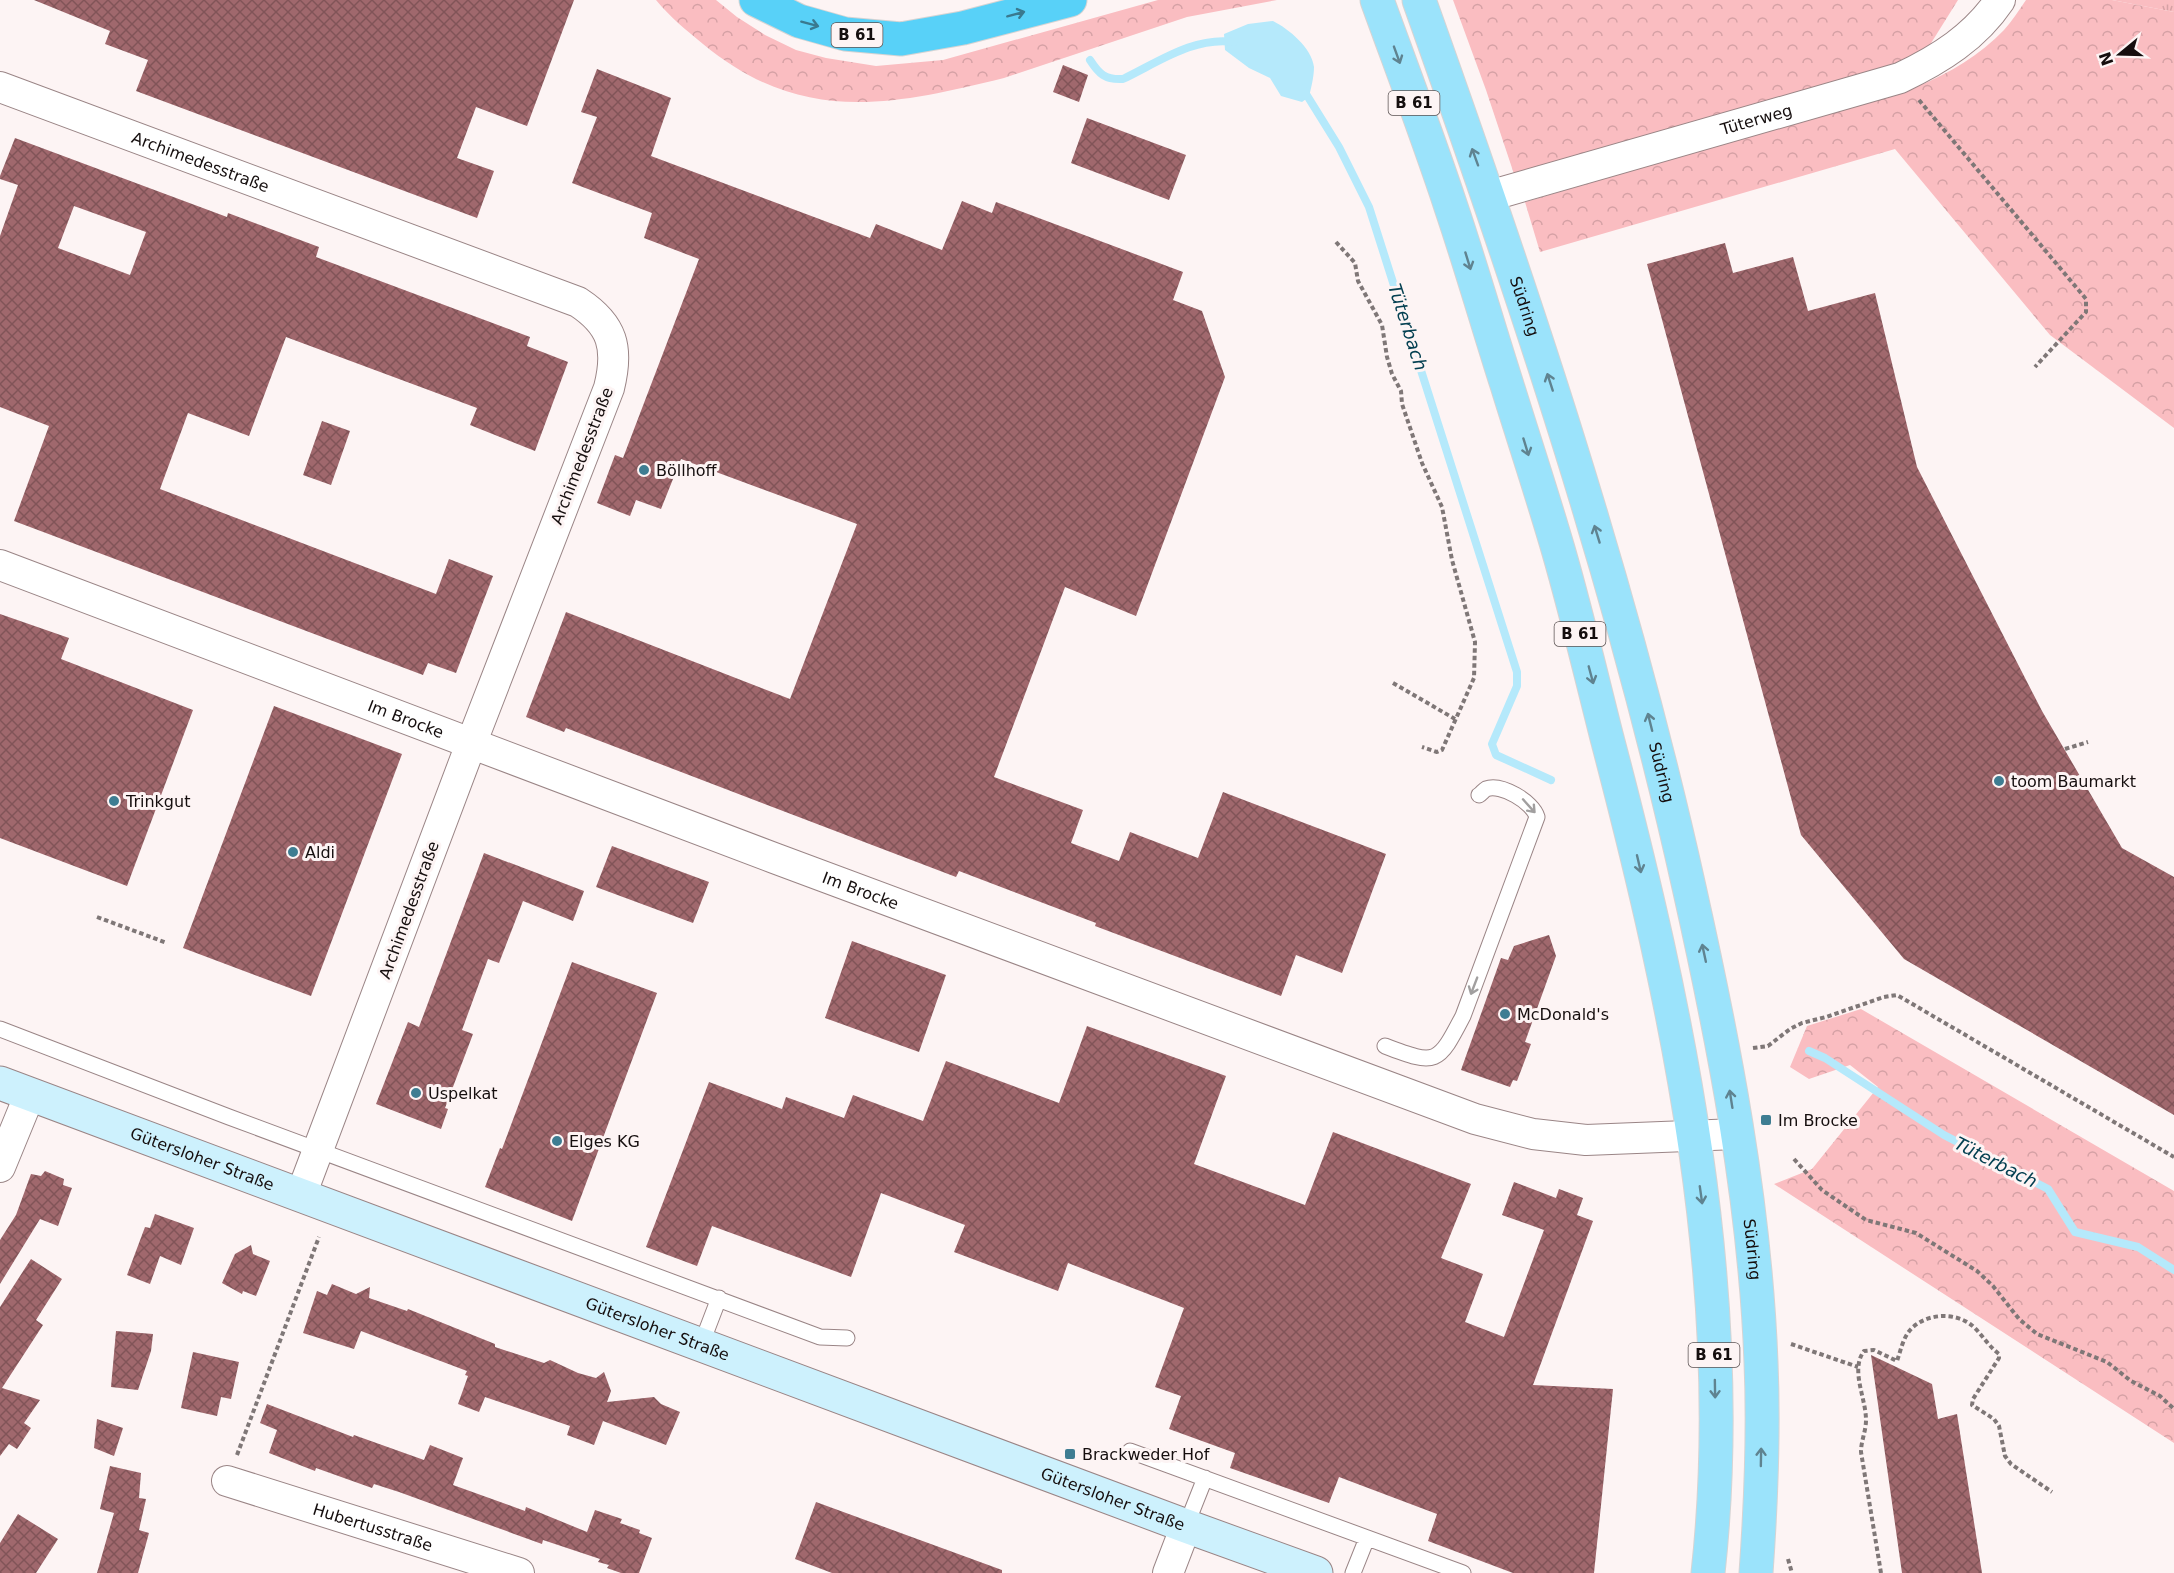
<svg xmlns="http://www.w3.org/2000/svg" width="2174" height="1573" font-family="'DejaVu Sans',sans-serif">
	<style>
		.grass { fill: url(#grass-tufts) }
		.forest { fill: url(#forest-crowns) }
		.water { fill: #b5e9fb }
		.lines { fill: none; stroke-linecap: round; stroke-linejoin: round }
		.stream { stroke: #b5e9fb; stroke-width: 8 }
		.building { fill: url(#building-cross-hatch); fill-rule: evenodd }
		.lane-casing { stroke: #9a8586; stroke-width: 17 }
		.street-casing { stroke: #9a8586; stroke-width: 32 }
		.secondary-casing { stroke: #9a8586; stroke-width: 35 }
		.primary-casing { stroke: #d5d4d4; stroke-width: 35 }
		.highway-casing { stroke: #d5d4d4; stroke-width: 35 }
		.path { stroke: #7f7777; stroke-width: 4; stroke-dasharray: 4.5 3; stroke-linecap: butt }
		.lane { stroke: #fff; stroke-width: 15 }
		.street { stroke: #fff; stroke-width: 30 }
		.secondary { stroke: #cdf1fd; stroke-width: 33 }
		.primary { stroke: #9be3fb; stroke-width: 33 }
		.highway { stroke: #58d1f8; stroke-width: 33 }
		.oneway { stroke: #3a798f }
		.oneway2 { stroke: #5f8390 }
		.oneway3 { stroke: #a19f9f }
		.poi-dot { fill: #3e7d92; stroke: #fdf4f4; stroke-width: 2 }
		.labels { text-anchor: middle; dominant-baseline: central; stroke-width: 6; stroke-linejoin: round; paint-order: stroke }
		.shield { fill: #fdf4f4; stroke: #5b5353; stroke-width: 1.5 }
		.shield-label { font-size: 15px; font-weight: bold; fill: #150e0e }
		.street-label { font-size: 16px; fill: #150e0e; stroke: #fdf4f4 }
		.poi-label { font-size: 16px; fill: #150e0e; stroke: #fdf4f4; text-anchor: start }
		.water-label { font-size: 18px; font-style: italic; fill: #044051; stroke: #fdf4f4 }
	</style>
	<defs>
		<pattern id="grass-tufts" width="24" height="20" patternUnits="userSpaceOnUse" patternTransform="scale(1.5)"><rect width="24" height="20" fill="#fabdc1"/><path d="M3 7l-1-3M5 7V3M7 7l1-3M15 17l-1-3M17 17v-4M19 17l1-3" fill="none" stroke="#d5a1a5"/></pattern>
		<pattern id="forest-crowns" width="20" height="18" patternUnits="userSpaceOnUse" patternTransform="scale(1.5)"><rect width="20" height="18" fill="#fabdc1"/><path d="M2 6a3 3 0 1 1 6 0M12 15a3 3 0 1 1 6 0" fill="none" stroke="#d5a1a5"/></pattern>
		<pattern id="building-cross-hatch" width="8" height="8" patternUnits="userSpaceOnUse" patternTransform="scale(1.5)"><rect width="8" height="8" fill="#a0686d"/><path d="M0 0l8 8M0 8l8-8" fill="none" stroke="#815458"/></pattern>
	</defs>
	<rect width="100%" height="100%" fill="#fdf4f4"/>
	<path class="grass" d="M 2112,0 L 2174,0 L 2174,12 Z"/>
	<path class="forest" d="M 656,0 L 716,0 L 737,17 L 765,35 L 796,50 L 826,58 L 876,66 L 943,60 L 1158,0 L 1277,0 L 1187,17 L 1004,78 C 890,106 801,125 703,44 C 686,30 670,17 656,0 Z
		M 1453,0 L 1958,0 L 1928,48 L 1891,65 L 1514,174 L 1486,90 Z
		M 2026,0 L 2112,0 L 2174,12 L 2174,428 L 2050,335 L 1895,149 L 1540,252 L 1525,202 L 1918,86 C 1950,73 1980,55 2004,30 C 2012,21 2019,10 2026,0 Z
		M 1861,1009 L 2174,1191 L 2174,1443 L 1774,1184 L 1812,1169 L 1878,1087 L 1850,1065 L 1809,1079 L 1790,1067 L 1807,1026 Z"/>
	<path class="water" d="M 1273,21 C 1289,29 1312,48 1314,67 C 1314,77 1311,88 1309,97 L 1302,102 L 1281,96 L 1270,78 L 1249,68 L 1225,50 L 1224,34 L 1248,24 Z"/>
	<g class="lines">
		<path class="stream" d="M 1090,60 C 1099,74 1105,80 1123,79 C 1157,63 1194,36 1234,42
			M 1303,89 L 1339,147 L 1369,207 L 1517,672 L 1517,686 L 1492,744 L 1496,755 L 1551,780
			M 1809,1051 L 1825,1058 L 1944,1135 L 2048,1189 L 2075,1232 L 2138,1247 L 2174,1270"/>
	</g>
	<path class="building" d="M 34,0 L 574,0 L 527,126 L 476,107 L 457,158 L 494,171 L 477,218 L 136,91 L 148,60 L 105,44 L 110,31 Z
		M 1063,65 L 1088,75 L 1079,102 L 1053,92 Z
		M 597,69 L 671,98 L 651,156 L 870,238 L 876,224 L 942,250 L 962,201 L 992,213 L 996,202 L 1183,272 L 1173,300 L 1202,311 L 1225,377 L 1136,616 L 1065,587 L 994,777 L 1083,810 L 1071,843 L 1119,861 L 1130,832 L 1198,858 L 1223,792 L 1386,854 L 1342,973 L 1296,955 L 1281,996 L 1095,926 L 1096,923 L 959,871 L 956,877 L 566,728 L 564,732 L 526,717 L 566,612 L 790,699 L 857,524 L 681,459 L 661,509 L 636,500 L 630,516 L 597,503 L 615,455 L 623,458 L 699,259 L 644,238 L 652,213 L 572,183 L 597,117 L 581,112 Z
		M 1087,118 L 1186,155 L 1169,200 L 1071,163 Z
		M 15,138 L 227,217 L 228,213 L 319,247 L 316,257 L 530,337 L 527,346 L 568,362 L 535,451 L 470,425 L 477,408 L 286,337 L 249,436 L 188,413 L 160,489 L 436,594 L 449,559 L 493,576 L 456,673 L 428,663 L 423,675 L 14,521 L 49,426 L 0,407 L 0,236 L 18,185 L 0,179 L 0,176 ZM 74,206 L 146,232 L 130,275 L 58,248 Z
		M 1725,243 L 1733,273 L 1793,257 L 1808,311 L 1875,293 L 1917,467 L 2042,711 L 2122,848 L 2174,877 L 2174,1115 L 1904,959 L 1801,835 L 1647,264 Z
		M 322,421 L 350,431 L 331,485 L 303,475 Z
		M 0,614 L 69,638 L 61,659 L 193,710 L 127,886 L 0,838 Z
		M 274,706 L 402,754 L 311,996 L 183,948 Z
		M 612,846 L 709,882 L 693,923 L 596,887 Z
		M 484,853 L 584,891 L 573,921 L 523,901 L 499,963 L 488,959 L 462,1030 L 473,1034 L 445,1108 L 448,1109 L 441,1129 L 376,1104 L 408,1022 L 419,1027 Z
		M 1549,935 L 1556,956 L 1525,1042 L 1531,1044 L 1517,1081 L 1513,1080 L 1510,1087 L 1461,1070 L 1501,958 L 1508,960 L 1514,946 Z
		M 852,941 L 946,975 L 919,1052 L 825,1018 Z
		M 572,962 L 657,993 L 572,1221 L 485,1187 L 500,1148 L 502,1149 Z
		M 1087,1026 L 1226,1076 L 1194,1164 L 1305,1205 L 1333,1132 L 1471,1184 L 1441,1258 L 1483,1274 L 1465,1322 L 1504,1337 L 1544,1230 L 1502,1215 L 1514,1182 L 1556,1198 L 1559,1189 L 1583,1198 L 1577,1215 L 1593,1221 L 1533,1385 L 1613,1389 L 1594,1573 L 1513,1573 L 1428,1541 L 1437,1514 L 1339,1477 L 1329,1503 L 1230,1468 L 1235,1453 L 1169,1429 L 1181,1396 L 1155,1387 L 1184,1308 L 1068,1263 L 1058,1291 L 954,1252 L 965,1225 L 881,1193 L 851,1277 L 712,1226 L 697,1266 L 646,1247 L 709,1082 L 782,1109 L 786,1097 L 844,1118 L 853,1095 L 923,1121 L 946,1061 L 1059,1103 Z
		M 45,1171 L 64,1179 L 63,1185 L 72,1188 L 58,1226 L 40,1219 L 0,1284 L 0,1240 L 16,1215 L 31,1174 L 41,1176 Z
		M 155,1214 L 194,1228 L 181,1265 L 160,1256 L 150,1284 L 127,1275 L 145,1227 L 150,1228 Z
		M 251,1245 L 253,1254 L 270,1261 L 256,1296 L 243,1291 L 242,1294 L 222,1283 L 235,1254 Z
		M 31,1259 L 62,1279 L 36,1320 L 43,1325 L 2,1388 L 40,1400 L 24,1423 L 31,1428 L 17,1449 L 9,1444 L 0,1456 L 0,1307 Z
		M 332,1284 L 356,1294 L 370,1287 L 369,1298 L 407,1311 L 408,1309 L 495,1344 L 495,1347 L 544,1363 L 550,1360 L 578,1373 L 596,1378 L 604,1372 L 611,1391 L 607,1402 L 654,1397 L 661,1404 L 680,1412 L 666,1445 L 603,1421 L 594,1445 L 567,1435 L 570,1426 L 485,1397 L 479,1412 L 458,1404 L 468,1376 L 465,1375 L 467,1371 L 361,1331 L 354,1349 L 303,1333 L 317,1291 L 327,1295 Z
		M 116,1331 L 153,1334 L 151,1351 L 138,1390 L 111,1387 Z
		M 193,1352 L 239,1362 L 231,1399 L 221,1397 L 217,1416 L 181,1408 Z
		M 1871,1355 L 1932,1384 L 1938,1419 L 1957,1414 L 1982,1573 L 1902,1573 Z
		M 267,1404 L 353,1437 L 354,1435 L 424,1460 L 430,1445 L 463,1458 L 453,1485 L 525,1511 L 526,1507 L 587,1532 L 595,1510 L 622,1519 L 620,1523 L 640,1530 L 639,1533 L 652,1538 L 639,1573 L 621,1573 L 607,1568 L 609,1565 L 598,1562 L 600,1559 L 543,1540 L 542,1544 L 399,1492 L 374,1484 L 372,1488 L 316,1468 L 315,1471 L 269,1453 L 277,1430 L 260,1423 Z
		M 97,1419 L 123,1428 L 114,1456 L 94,1448 Z
		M 110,1466 L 141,1473 L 139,1498 L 146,1499 L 139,1530 L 149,1533 L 138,1573 L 97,1573 L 114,1513 L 100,1509 Z
		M 816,1502 L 1002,1570 L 1002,1573 L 832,1573 L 795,1559 Z
		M 18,1514 L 58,1539 L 36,1573 L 0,1573 L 0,1543 Z"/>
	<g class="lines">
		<g class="lane-casing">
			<path id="lane" d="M 0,1029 L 229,1117 L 820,1337 L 847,1338
				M 1385,1046 C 1437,1066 1438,1064 1463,1016 L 1537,817 C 1533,802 1501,783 1486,789 C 1484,790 1481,794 1479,795
				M 701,1345 L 719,1298
				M 1130,1451 L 1463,1573
				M 1186,1526 L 1205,1478
				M 1353,1573 L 1367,1538"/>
		</g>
		<g class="street-casing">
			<g id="street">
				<path id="s1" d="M 0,87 L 578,302 C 613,325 619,348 609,388 L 471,744 L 301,1195"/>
				<path id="s2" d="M 1489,196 L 1900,78 C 1940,59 1975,37 2000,0"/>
				<path id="s3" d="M 0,565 L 774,858 L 1475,1119 L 1533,1134 L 1586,1140 L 1737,1134"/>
				<path d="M 0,1167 L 30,1094"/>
				<path id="s4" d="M 227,1481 L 519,1573"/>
				<path d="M 1168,1573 L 1186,1526"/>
			</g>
		</g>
		<g class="secondary-casing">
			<g id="secondary">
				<path id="s5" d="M 0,1083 L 1186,1526 L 1316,1573"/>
			</g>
		</g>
		<g class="primary-casing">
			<g id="primary">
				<path d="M 1377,0 C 1402,69 1428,137 1451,207 C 1471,266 1488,326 1507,385 C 1524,440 1542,494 1558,549 C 1576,611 1591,675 1607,738 C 1678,1008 1739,1292 1708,1573"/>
				<path id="s6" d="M 1419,0 C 1523,291 1622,585 1689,887 C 1724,1043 1755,1202 1761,1362 C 1764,1432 1761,1503 1756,1573"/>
			</g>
		</g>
		<g class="highway-casing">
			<path id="highway" d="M 756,0 L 799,21 L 845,34 L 901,39 L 963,28 L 1070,0"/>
		</g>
		<path class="path" d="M 1919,100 L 2086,299 L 2086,312 L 2035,367
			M 1336,242 L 1355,263 L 1358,281 L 1382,325 L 1387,357 L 1392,374 L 1401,391 L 1402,404 L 1422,463 L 1442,507 L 1452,560 L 1475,642 L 1474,678 L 1442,750 L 1437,752 L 1422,747
			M 1393,683 L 1455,719
			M 2065,749 L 2088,742
			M 97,917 L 167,943
			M 1753,1048 L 1768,1046 L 1790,1029 L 1802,1023 L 1826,1017 L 1884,997 L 1897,995 L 2174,1157
			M 1794,1159 L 1822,1190 L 1866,1220 L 1916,1233 L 1977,1271 L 1993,1286 L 2019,1319 L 2037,1334 L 2107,1362 L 2131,1381 L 2160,1396 L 2174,1409
			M 1791,1344 L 1858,1367
			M 237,1455 L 319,1237
			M 1788,1559 L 1792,1573
			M 1881,1573 L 1861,1452 C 1861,1441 1866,1431 1866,1420 C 1866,1398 1850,1370 1864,1351 L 1874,1350 L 1897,1361 C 1901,1350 1903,1336 1913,1327 C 1928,1314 1953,1312 1970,1324 C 1980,1331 1987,1345 1999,1354 L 1999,1358 L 1973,1399 L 1972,1405 L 1994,1419 L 1999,1426 L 2005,1456 L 2011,1464 L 2052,1492"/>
		<use href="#lane" class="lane"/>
		<use href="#street" class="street"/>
		<use href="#secondary" class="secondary"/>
		<use href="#primary" class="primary"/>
		<use href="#highway" class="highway"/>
	</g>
	<defs><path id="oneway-shaft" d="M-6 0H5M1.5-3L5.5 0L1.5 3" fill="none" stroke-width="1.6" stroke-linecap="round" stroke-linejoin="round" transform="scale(1.5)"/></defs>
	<g class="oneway">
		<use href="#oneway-shaft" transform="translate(1016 14) rotate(-15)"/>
		<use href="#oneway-shaft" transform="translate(810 24) rotate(15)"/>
	</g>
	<g class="oneway2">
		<use href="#oneway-shaft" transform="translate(1397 55) rotate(70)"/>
		<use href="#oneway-shaft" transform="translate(1475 157) rotate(-110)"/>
		<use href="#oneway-shaft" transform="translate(1468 261) rotate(73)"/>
		<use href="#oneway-shaft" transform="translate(1550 382) rotate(-108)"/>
		<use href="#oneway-shaft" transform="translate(1526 447) rotate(73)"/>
		<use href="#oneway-shaft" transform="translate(1597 534) rotate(-107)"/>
		<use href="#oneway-shaft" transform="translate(1591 675) rotate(75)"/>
		<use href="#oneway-shaft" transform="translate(1650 722) rotate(-104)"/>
		<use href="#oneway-shaft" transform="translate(1639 864) rotate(77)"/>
		<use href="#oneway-shaft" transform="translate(1704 953) rotate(-102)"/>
		<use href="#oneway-shaft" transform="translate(1731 1099) rotate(-99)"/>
		<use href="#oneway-shaft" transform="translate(1701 1195) rotate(82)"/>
		<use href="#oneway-shaft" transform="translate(1715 1389) rotate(89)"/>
		<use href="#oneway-shaft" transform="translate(1761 1457) rotate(-89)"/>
	</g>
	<g class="oneway3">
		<use href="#oneway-shaft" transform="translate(1529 806) rotate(48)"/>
		<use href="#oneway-shaft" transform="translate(1474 986) rotate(111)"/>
	</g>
	<g class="poi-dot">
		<circle cx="644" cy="470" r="6"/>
		<circle cx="1999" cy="781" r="6"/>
		<circle cx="114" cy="801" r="6"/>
		<circle cx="293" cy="852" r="6"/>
		<circle cx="1505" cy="1014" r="6"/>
		<circle cx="416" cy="1093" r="6"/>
		<rect x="1760" y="1114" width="12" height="12" rx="3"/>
		<circle cx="557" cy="1141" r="6"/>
		<rect x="1064" y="1448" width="12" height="12" rx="3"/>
	</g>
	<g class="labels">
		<g class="shield">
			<rect x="831.5" y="23" width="51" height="24" rx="4.5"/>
			<rect x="1388.5" y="91" width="51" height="24" rx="4.5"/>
			<rect x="1554.5" y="622" width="51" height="24" rx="4.5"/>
			<rect x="1688.5" y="1343" width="51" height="24" rx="4.5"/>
		</g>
		<g class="shield-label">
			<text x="857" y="35">B 61</text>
			<text x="1414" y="103">B 61</text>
			<text x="1580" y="634">B 61</text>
			<text x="1714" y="1355">B 61</text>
		</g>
		<g class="street-label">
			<text stroke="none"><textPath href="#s2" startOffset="278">Tüterweg</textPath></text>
			<text stroke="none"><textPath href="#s1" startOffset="214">Archimedesstraße</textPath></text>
			<text stroke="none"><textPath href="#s6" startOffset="324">Südring</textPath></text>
			<text transform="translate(582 456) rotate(-69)">Archimedesstraße</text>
			<text stroke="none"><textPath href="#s3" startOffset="434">Im Brocke</textPath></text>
			<text stroke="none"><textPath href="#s6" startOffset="810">Südring</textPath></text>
			<text stroke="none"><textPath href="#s3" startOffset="920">Im Brocke</textPath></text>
			<text transform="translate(409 910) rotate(-70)">Archimedesstraße</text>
			<text stroke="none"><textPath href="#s5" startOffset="216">Gütersloher Straße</textPath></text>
			<text stroke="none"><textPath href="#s6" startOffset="1296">Südring</textPath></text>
			<text stroke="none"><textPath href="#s5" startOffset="702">Gütersloher Straße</textPath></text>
			<text stroke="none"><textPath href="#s5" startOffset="1188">Gütersloher Straße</textPath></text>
			<text stroke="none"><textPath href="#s4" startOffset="153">Hubertusstraße</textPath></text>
		</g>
		<g class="poi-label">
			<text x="656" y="470">Böllhoff</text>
			<text x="2011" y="781">toom Baumarkt</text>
			<text x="126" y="801">Trinkgut</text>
			<text x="305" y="852">Aldi</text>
			<text x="1517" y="1014">McDonald's</text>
			<text x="428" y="1093">Uspelkat</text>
			<text x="1778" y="1120">Im Brocke</text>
			<text x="569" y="1141">Elges KG</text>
			<text x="1082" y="1454">Brackweder Hof</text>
		</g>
		<g class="water-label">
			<text transform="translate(1408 327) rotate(72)">Tüterbach</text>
			<text transform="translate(1996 1162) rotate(27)">Tüterbach</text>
		</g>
	</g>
	<g transform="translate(2120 54) rotate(251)" stroke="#fdf4f4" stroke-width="4.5" paint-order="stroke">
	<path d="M0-4.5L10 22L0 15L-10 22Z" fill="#150e0e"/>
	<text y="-9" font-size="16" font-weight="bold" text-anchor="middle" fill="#150e0e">N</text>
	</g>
</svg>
